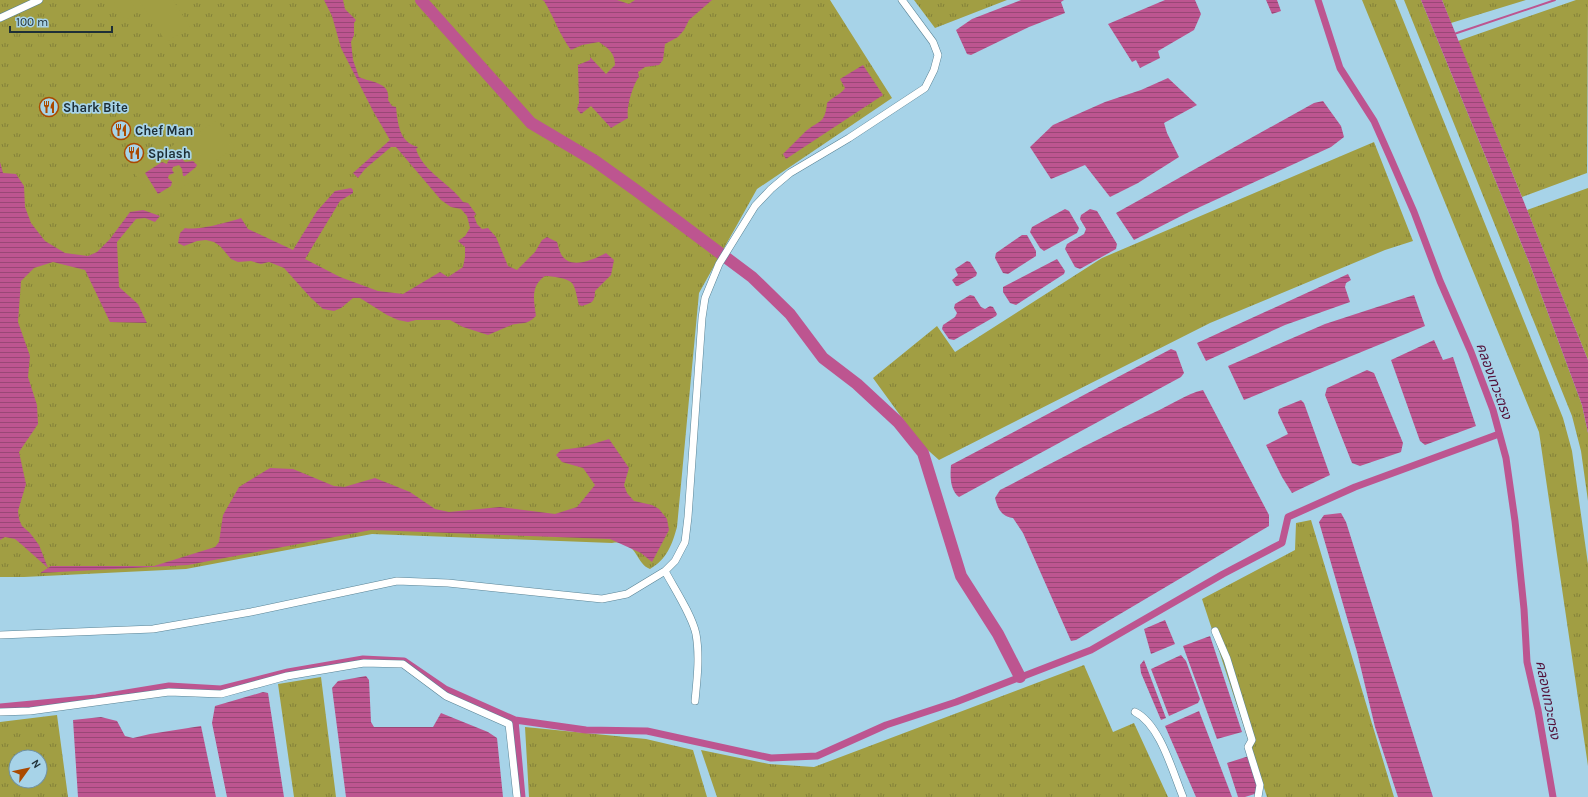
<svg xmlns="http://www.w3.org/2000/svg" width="1588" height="797" font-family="Karla,'Noto Sans Thai',sans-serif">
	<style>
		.grass { fill: url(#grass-tufts); fill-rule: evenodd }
		.park { fill: #a19e43 }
		.water { fill: url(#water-rules) }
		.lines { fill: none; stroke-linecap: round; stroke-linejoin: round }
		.stream { stroke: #bd5590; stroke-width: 2 }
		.canal { stroke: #bd5590; stroke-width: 7 }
		.river { stroke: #bd5590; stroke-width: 12 }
		.street-casing { stroke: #598395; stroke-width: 8 }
		.street { stroke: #fff; stroke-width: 7 }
		.labels { text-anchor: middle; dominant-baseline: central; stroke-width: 3.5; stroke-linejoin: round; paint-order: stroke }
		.poi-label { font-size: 13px; font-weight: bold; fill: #1e2f37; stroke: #a7d3e8; text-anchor: start }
		.water-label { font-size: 14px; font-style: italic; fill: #531039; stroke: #a7d3e8 }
	</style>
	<defs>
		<pattern id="grass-tufts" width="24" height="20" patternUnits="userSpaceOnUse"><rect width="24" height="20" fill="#a19e43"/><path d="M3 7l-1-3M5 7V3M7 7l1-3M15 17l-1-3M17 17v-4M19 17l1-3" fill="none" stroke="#838139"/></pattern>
		<pattern id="water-rules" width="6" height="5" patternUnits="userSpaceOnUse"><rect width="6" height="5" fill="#bd5590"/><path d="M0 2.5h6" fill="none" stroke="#994776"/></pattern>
	</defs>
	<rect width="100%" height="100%" fill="#a7d3e8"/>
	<path class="grass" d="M 0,0 L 830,0 L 892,98 L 757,189 L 699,293 L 677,527 C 672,545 667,559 650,569 C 635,564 638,539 612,543 L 372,534 L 186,569 L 24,577 L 0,577 Z
		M 914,0 L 1007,0 L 935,28 Z
		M 1362,0 L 1395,0 L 1563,418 L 1572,451 L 1588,564 L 1588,766 L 1539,432 Z
		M 1404,0 L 1421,0 L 1529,262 L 1582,405 L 1588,433 L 1588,501 L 1581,451 L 1572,416 Z
		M 1442,0 L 1526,0 L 1451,23 Z
		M 1576,0 L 1588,0 L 1587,173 L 1522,197 L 1458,41 Z
		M 1374,142 L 1413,241 L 1385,250 L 1210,323 L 939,460 L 921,444 L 873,378 L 937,326 L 955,352 L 1102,258 Z
		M 1588,188 L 1588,360 L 1527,210 Z
		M 1311,520 L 1394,797 L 1267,797 L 1202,599 L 1295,550 L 1296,523 Z
		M 1084,665 L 1113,732 L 1134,723 L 1168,797 L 717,797 L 701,750 L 769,764 L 814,767 Z
		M 321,677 L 336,797 L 294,797 L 278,684 Z
		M 57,715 L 68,797 L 0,797 L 0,722 ZM 16,757 L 40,757 L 40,781 L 16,781 Z
		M 525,727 L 646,739 L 693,750 L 707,797 L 529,797 Z"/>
	<path class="park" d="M 113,0 L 130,0 L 138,12 L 125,20 Z
		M 139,0 L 173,0 L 190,27 L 166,42 Z
		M 217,120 L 235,148 L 209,165 L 211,169 L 155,205 L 133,171 L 189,135 L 191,137 Z"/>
	<path class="water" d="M 324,0 L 343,0 L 345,9 L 356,20 L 354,23 L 354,35 L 351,42 L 353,60 L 359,77 C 372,83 391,82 388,100 L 392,106 L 396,107 C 398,124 399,142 418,147 L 416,149 C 423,172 450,183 463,202 L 468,203 L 476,214 L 474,216 L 477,224 L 482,229 L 488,228 L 496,237 L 508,266 L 517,270 L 535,252 L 542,240 L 547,237 L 557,242 C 558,245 559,250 561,254 C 570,271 594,259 606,253 L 614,260 L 611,275 L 595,291 C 595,303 591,303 582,306 L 579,305 C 577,299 576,288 572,283 C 567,278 552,276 545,276 C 530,286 534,301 536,316 C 525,327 520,321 509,326 C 502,329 495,332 488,335 L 463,327 L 450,320 L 416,320 L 408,322 L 398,320 L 387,315 L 360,298 L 353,298 L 341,308 L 334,311 L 323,309 L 310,297 L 284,268 L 269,262 L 261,264 L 251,261 L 238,262 L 231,259 L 220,246 L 214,242 L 206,240 L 197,241 L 184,246 L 178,243 L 180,233 L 185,228 C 196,231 230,222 241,218 L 248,229 L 293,250 L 317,211 L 335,191 L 351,188 L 353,190 L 353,193 L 340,201 L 305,259 L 340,277 L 378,291 L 403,294 L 440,272 L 448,277 L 463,267 L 465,257 L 465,247 L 458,241 L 465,236 L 470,228 L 467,216 L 461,209 L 451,207 L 441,200 L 396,147 L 391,147 L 365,169 L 358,178 L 353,173 L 390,140 L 373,111 L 341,48 L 332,16 Z
		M 542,0 L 617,0 L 629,4 L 635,0 L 712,0 L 689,20 L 684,30 L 678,37 L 665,44 L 663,60 L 659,65 L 645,67 L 638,72 L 639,77 C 633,84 626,108 628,118 L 611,128 L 591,106 L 581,114 L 577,109 L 579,103 L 578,65 L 590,60 L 590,57 L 606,74 L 615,65 C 615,53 608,48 599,42 L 582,45 L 571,50 C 559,34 554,17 544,1 Z
		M 1021,0 L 1064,0 L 1061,2 L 1065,13 L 1029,27 L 971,55 L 967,54 L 956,30 L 972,19 Z
		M 1165,0 L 1195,0 L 1201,14 L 1194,30 L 1158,51 L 1160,58 L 1140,68 L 1136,60 L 1132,62 L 1108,24 Z
		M 1266,0 L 1277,0 L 1281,11 L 1272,14 Z
		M 1421,0 L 1442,0 L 1588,360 L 1588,433 L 1582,405 L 1529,262 Z
		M 863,65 L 883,95 L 786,159 L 783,154 C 790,147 797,140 804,133 C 817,120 825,126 827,103 C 832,97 842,94 845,88 L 840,79 Z
		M 1168,78 L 1197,105 L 1164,123 L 1167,133 L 1179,157 L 1138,183 L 1110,197 L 1085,165 L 1051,179 L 1030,147 L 1053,125 L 1105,102 L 1141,90 Z
		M 1323,101 L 1341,126 L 1344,137 L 1331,147 L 1189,212 L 1134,240 L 1116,213 L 1314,103 Z
		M 180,154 L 182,156 L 182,159 L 185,162 L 193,161 L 197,165 L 196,167 L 185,176 L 183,176 L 182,169 L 179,165 L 173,167 L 172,170 L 174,173 L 169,175 L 168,178 L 172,182 L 171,186 L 158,194 L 145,173 L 162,162 L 167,164 L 168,161 L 171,159 L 172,160 L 175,160 L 176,156 Z
		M 0,162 L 3,173 L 16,174 L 24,186 L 25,207 L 31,223 L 45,241 L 65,253 L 88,256 L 97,252 L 110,239 L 130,212 L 143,210 L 160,216 L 155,222 L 145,218 L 136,219 L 117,242 L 119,287 L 138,304 L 147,323 L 110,322 L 85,270 L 53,262 L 34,268 L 21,281 L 18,322 L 30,356 L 28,377 L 37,405 L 38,424 L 19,452 L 26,484 L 18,511 L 19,519 L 22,526 L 30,533 L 39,545 L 48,568 L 51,566 L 154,566 L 215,547 L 219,542 L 223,515 L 239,487 L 270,468 L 293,469 L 334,486 L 344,487 L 375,478 L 410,492 L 435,509 L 449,512 L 500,507 L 555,514 L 577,507 L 595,485 L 583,468 L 562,462 L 556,455 L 561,450 L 583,447 L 609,439 L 629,468 L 624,485 L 627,493 L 634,501 L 652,505 L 659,509 L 667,519 L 669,530 L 652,562 L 641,553 L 610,539 L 371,530 L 188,565 L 40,573 L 48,568 L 21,544 L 15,539 L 5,537 L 0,540 Z
		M 1065,209 L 1069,211 L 1079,228 L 1077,233 L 1044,251 L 1040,248 L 1030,232 L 1032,227 Z
		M 1090,209 L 1097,211 L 1117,244 L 1116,249 L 1080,269 L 1075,267 L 1065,249 L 1067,244 L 1084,234 L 1086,229 L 1080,219 L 1081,215 Z
		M 1022,235 L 1027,235 L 1036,251 L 1036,256 L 1008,274 L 1003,273 L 995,258 L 996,253 Z
		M 1057,259 L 1065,271 L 1064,274 L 1019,303 L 1016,305 L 1010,303 L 1003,292 L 1003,287 Z
		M 967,261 L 970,262 L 977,273 L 976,276 L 958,286 L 956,286 L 952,280 L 958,275 L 955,269 Z
		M 1348,274 L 1351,280 L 1346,283 L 1345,287 L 1350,302 L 1285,325 L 1206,361 L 1197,343 Z
		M 970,295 L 974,296 L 981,307 L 985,309 L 990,306 L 993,307 L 997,314 L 996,316 L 954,340 L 949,339 L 942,329 L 943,325 L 955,317 L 957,313 L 954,308 L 955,304 Z
		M 1414,295 L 1425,326 L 1244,400 L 1228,366 L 1325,324 Z
		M 1434,340 L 1443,360 L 1453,357 L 1476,426 L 1425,445 L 1420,441 L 1391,360 Z
		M 1171,349 L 1176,351 L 1184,373 L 1181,377 L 959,497 C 950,490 950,476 951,465 Z
		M 1367,370 L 1374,373 L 1403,443 L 1401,452 L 1360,466 L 1352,463 L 1325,395 L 1327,388 Z
		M 1203,390 L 1269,515 L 1269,526 L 1076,640 L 1071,641 L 1023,533 L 1013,518 C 1001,516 998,509 995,498 L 1000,490 C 1050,464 1101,437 1153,413 C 1169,406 1186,394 1203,390 Z
		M 1301,400 L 1304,403 L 1330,475 L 1292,493 L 1282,477 L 1266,445 L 1288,434 L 1278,413 L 1279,409 Z
		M 1341,513 L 1346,522 L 1433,797 L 1398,797 L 1375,727 L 1357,652 L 1319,522 L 1324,515 Z
		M 1165,620 L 1175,644 L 1151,654 L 1144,629 Z
		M 1210,636 L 1242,732 L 1217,739 L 1183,646 Z
		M 1181,655 L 1186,661 L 1200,699 L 1198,703 L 1169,716 L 1151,669 Z
		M 1144,660 L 1166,718 L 1161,720 L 1141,673 L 1140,665 Z
		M 366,676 L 369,680 L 371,722 L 374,727 L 433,727 L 441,713 L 488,732 L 497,738 L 503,797 L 346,797 L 332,688 L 338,681 Z
		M 263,692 L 268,693 L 284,797 L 227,797 L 212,723 L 215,706 Z
		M 1199,711 L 1232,797 L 1196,797 L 1165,726 Z
		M 101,717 L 117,721 L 125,736 L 133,738 L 150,734 L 201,726 L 216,797 L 78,797 L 73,720 Z
		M 1249,756 L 1261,792 L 1245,797 L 1238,797 L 1227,763 Z"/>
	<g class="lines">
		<path class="stream" d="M 1454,34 L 1555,0"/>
		<path class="canal" d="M 1318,0 L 1340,68 L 1374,121 L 1390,157 L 1414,212 L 1440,281 L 1471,352 L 1493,410 L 1506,458 L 1515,521 L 1524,609 L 1527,662 L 1538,710 L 1553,797
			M 0,707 L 96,698 L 169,686 L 221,689 L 288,672 L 363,659 L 404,661 L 445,689 L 515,720 L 586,730 L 647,731 L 771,758 L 817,756 L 886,725 L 956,702 L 1091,650 L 1223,574 L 1282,543 L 1288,517 L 1355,487 L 1499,434
			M 515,720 L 522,797"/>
		<path class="river" d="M 421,0 L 531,123 L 595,161 L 637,191 L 752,277 L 790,314 L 823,358 L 857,384 L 898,422 L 923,453 L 961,576 L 998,634 L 1020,677"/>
		<g class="street-casing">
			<path id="street" d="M 0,18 L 39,0
				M 665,571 C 674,588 692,615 696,634 C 700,656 697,680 695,701
				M 1215,631 L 1227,659 L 1252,740 L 1248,747 L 1260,785 L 1258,797
				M 0,635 L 153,629 L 251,612 L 397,581 L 448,583 L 602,599 L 627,594 L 665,571 L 675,561 L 685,542 L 688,517 L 702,318 L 705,298 L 719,264 L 755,206 L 771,189 L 790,173 L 849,138 L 925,88 L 934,70 L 938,55 L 933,42 L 902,0
				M 0,712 L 30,711 L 169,692 L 221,694 L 287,676 L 364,663 L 403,664 L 446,696 L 509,724 L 517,797
				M 1135,712 C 1160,724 1173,773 1183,797"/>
		</g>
		<use href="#street" class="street"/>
	</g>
	<defs>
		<g id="restaurant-ring" transform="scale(1)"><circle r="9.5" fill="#a7d3e8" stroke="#aa4900" stroke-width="1.5"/><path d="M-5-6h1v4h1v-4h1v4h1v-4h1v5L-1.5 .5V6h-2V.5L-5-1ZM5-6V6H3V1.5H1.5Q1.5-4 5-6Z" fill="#aa4900"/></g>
	</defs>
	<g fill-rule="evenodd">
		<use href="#restaurant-ring" x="49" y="107"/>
		<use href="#restaurant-ring" x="121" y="130"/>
		<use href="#restaurant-ring" x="134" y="153"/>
	</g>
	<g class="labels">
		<g class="poi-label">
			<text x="63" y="107">Shark Bite</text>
			<text x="135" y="130">Chef Man</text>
			<text x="148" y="153">Splash</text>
		</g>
		<g class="water-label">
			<text transform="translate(1494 381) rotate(70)">คลองเทวะตรง</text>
			<text transform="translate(1548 700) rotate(79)">คลองเทวะตรง</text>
		</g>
	</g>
	<g transform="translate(28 769) rotate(57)"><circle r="19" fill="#a7d3e8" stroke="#7091a1"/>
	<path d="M0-3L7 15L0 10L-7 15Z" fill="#aa4900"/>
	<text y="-6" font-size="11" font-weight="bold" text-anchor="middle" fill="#1e2f37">N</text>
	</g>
	<path d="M10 26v6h102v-6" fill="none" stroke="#1e2f37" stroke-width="2"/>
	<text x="16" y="26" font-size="12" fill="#1e2f37" stroke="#a7d3e8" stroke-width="3" paint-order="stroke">100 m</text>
</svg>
